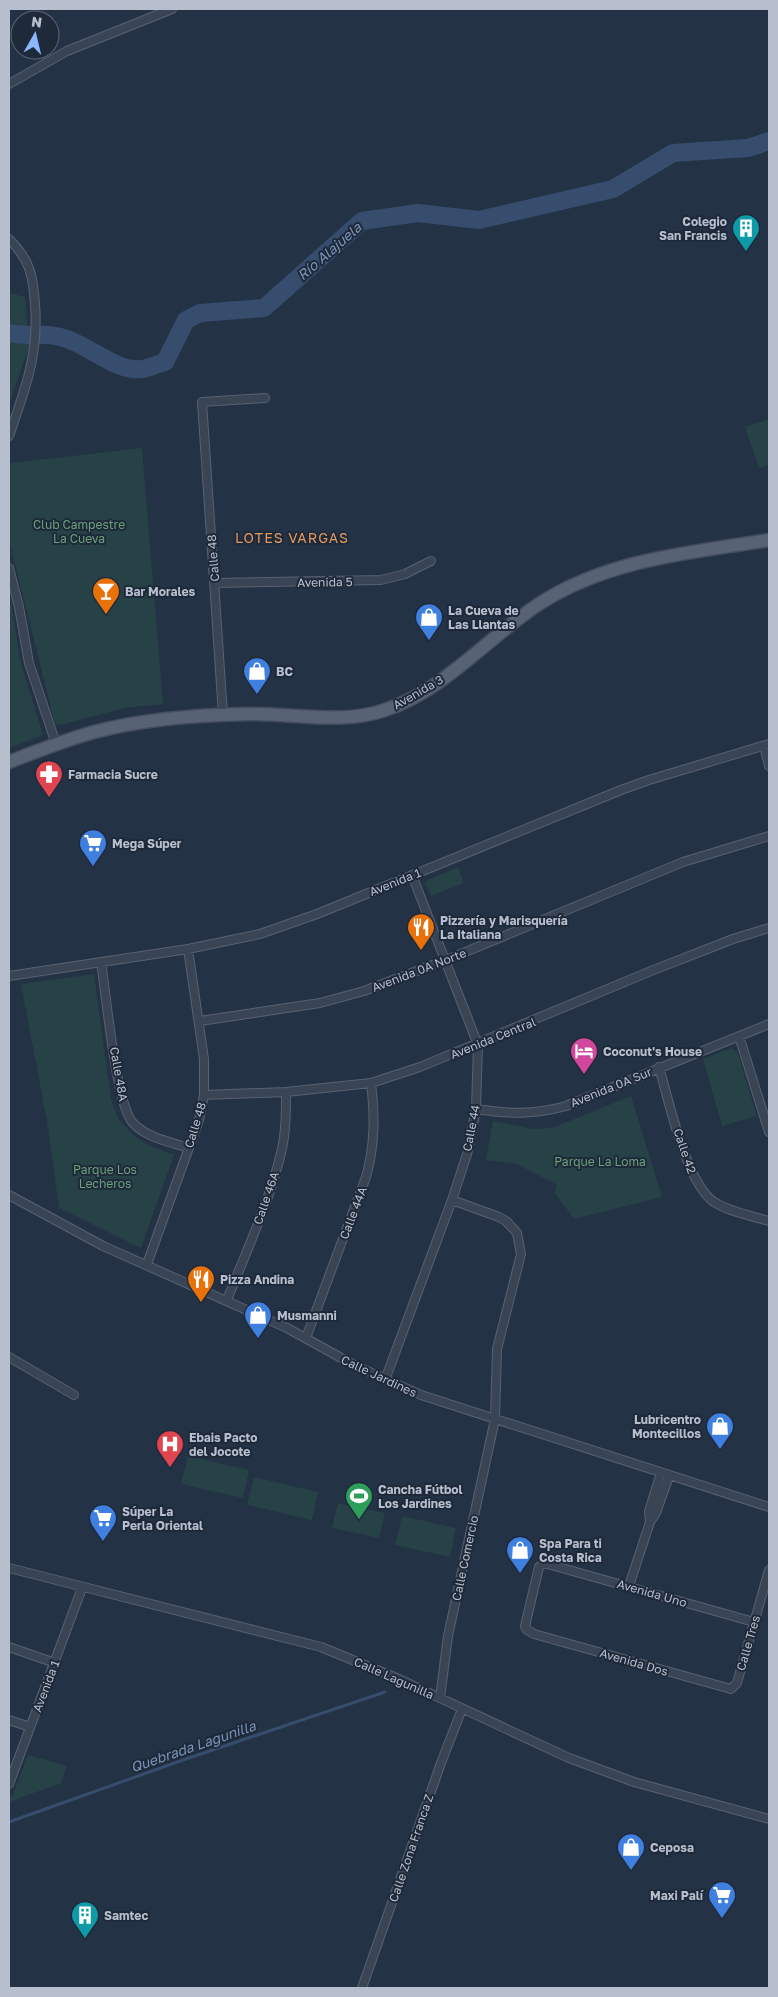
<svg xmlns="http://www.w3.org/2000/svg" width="778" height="1997" font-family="'Golos Text',sans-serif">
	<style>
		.green { fill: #264246 }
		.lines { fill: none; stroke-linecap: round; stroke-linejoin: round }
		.stream { stroke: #364d6e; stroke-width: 3 }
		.river { stroke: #364d6e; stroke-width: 18 }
		.street-casing { stroke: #586272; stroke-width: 10 }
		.primary-casing { stroke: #434d5e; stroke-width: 15 }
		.street { stroke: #394455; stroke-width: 8 }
		.primary { stroke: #576375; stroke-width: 12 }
		.labels { text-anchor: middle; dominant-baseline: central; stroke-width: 4; stroke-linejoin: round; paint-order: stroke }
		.poi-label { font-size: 12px; font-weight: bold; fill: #b7bfce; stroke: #1e293a; text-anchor: start }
		.park-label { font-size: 12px; fill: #6ba178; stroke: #1e293a }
		.street-label { font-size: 12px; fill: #b7bfce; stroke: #1e293a }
		.water-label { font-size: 14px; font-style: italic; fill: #7b95b8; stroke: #1e293a }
		.neighbourhood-label { font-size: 14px; letter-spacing: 1px; fill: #e1985f; stroke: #1e293a }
	</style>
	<rect width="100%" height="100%" fill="#243245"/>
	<path class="green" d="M 9,293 L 25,297 L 29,347 L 9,404 Z
		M 769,419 L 769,465 L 759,468 L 745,427 Z
		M 142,448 L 163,704 L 124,708 L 61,725 L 55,724 L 9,540 L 9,466 L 11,463 Z
		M 9,587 L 20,660 L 43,735 L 9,748 Z
		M 458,867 L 464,883 L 431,896 L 425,884 L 428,880 Z
		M 94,974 L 111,1099 L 119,1120 L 134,1136 L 151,1146 L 174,1155 L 141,1248 L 59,1208 L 47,1121 L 21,984 Z
		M 731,1048 L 737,1051 L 757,1116 L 722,1126 L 703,1059 Z
		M 631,1096 L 662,1197 L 574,1219 L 555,1193 L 557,1185 L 517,1164 L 486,1160 L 493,1121 L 533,1129 L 552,1128 Z
		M 188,1456 L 249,1470 L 243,1498 L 181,1484 Z
		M 254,1477 L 318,1492 L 312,1520 L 247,1505 Z
		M 338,1503 L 385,1513 L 379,1538 L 332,1528 Z
		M 402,1516 L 456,1528 L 450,1557 L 395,1545 Z
		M 28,1755 L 67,1766 L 61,1783 L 9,1802 L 9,1796 L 12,1797 Z"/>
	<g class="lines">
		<path class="stream" d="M 9,1822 L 183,1760 L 385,1692"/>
		<path class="river" d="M 9,333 C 26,337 39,333 55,336 C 85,340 114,373 142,369 C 150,368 157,364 165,362 L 186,320 L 200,313 L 264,308 L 362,221 L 418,213 L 479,220 L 613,189 L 673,153 L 748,148 L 769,141"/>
		<g class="street-casing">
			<path id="street" d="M 9,84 L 67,51 L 172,9
				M 9,239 C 30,260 33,275 35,304 C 39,355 25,389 9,436
				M 9,568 L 19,607 L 29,663 L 56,744
				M 214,583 L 381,580 L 405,574 L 431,561
				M 223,715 L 202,402 L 265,398
				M 764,746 L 769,766
				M 101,962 C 106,993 116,1105 133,1123 C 147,1138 170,1142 189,1148
				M 9,976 L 188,949 L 260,934 L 317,914 L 621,790 L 649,780 L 769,744
				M 200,1021 L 320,1003 L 364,991 L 446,960 L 683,862 L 769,836
				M 739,1036 L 769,1132
				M 659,1067 C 669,1101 686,1183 714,1202 C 730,1212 752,1216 769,1221
				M 204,1095 L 286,1092 L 371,1083 L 420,1067 L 651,971 L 733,939 L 769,928
				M 476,1109 C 509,1114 533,1115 566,1106 L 769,1024
				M 9,1195 L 103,1246 L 287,1328 L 354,1365 L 421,1395 L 769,1507
				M 147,1264 L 199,1120 L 204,1095 L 204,1059 L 188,949
				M 227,1300 C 246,1252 269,1203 281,1153 C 286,1133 286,1112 286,1092
				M 306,1338 L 366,1177 C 375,1145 375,1116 371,1083
				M 9,1357 L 74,1395
				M 385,1380 L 452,1200 L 468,1151 L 476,1109 L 478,1045 L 412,875
				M 650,1522 L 649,1511 L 661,1473
				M 9,1568 L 321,1647 L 399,1679 L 569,1758 L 634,1782 L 769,1819
				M 629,1586 L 650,1522 L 656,1513 L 669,1476
				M 754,1622 L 544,1563 L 539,1567 L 525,1626 L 526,1629 L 534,1634 L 731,1689 L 737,1683 L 769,1570
				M 9,1647 L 55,1663
				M 440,1698 L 448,1636 L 495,1419 L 497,1349 L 521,1254 L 517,1233 L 506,1221 L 499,1217 L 452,1200
				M 9,1720 L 30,1727
				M 9,1784 L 82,1588
				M 362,1988 L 441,1763 L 462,1709"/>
		</g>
		<g class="primary-casing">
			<path id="primary" d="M 9,762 C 37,751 65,740 94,732 C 143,719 196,715 247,714 C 292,713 342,725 385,710 C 445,690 488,637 539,604 C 608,559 690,553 769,540"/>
		</g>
		<use href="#street" class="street"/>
		<use href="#primary" class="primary"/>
	</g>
	<defs>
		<g id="building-pin" transform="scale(1.4375)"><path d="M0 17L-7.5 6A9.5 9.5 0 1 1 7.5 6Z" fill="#0f9aa8" stroke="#1e293a"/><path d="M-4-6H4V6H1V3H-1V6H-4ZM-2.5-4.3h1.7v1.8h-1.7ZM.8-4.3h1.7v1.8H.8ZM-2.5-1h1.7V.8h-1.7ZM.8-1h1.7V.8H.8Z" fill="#fff"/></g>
		<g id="bar-pin" transform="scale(1.4375)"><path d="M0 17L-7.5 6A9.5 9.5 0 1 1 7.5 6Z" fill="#e8710a" stroke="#1e293a"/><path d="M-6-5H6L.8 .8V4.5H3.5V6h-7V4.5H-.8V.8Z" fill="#fff"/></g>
		<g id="shop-pin" transform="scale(1.4375)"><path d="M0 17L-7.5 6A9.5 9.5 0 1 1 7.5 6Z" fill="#3f7fe0" stroke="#1e293a"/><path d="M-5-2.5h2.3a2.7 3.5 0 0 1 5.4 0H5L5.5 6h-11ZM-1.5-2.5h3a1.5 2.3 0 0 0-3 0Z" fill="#fff"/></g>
		<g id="pharmacy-pin" transform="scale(1.4375)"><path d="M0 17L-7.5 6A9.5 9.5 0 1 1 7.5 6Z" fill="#e0444e" stroke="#1e293a"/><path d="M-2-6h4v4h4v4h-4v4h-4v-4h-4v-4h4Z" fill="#fff"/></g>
		<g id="supermarket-pin" transform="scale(1.4375)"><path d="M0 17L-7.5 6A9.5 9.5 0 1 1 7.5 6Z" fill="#3f7fe0" stroke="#1e293a"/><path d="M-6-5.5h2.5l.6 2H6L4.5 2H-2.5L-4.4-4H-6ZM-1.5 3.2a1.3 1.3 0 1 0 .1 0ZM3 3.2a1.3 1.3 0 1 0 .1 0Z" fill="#fff"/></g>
		<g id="restaurant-pin" transform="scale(1.4375)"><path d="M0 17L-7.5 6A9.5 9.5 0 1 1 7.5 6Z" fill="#e8710a" stroke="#1e293a"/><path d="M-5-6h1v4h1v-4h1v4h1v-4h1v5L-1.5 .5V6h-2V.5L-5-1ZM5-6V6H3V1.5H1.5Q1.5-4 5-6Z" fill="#fff"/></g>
		<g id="hotel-pin" transform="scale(1.4375)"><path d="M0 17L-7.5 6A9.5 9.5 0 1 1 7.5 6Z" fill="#d1479c" stroke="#1e293a"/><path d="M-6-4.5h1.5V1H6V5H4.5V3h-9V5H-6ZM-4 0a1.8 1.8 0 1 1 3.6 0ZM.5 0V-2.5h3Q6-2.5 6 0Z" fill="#fff"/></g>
		<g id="hospital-pin" transform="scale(1.4375)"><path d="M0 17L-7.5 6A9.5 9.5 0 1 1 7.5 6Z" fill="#e0444e" stroke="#1e293a"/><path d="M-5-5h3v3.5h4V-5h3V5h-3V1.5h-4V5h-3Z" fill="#fff"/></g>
		<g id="stadium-pin" transform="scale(1.4375)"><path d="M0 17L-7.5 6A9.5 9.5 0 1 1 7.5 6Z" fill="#2e9e5b" stroke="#1e293a"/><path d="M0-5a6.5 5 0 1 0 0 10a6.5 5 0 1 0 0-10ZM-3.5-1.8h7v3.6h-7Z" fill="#fff"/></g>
	</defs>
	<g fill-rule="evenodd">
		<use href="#building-pin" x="746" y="228"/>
		<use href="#bar-pin" x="106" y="591"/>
		<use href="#shop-pin" x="429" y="617"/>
		<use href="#shop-pin" x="257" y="671"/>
		<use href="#pharmacy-pin" x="49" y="774"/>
		<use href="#supermarket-pin" x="93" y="843"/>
		<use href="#restaurant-pin" x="421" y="927"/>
		<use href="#hotel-pin" x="584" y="1051"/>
		<use href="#restaurant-pin" x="201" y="1279"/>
		<use href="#shop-pin" x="258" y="1315"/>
		<use href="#shop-pin" x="720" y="1426"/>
		<use href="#hospital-pin" x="170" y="1444"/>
		<use href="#stadium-pin" x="359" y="1496"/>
		<use href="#supermarket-pin" x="103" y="1518"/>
		<use href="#shop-pin" x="520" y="1550"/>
		<use href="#shop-pin" x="631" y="1847"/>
		<use href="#supermarket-pin" x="722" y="1895"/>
		<use href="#building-pin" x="85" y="1915"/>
	</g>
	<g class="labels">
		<g class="poi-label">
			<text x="727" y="221" text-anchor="end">Colegio<tspan x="727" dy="14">San Francis</tspan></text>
			<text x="125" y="591">Bar Morales</text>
			<text x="448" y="610">La Cueva de<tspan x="448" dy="14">Las Llantas</tspan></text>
			<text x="276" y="671">BC</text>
			<text x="68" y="774">Farmacia Sucre</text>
			<text x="112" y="843">Mega Súper</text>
			<text x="440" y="920">Pizzería y Marisquería<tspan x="440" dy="14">La Italiana</tspan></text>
			<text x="603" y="1051">Coconut's House</text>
			<text x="220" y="1279">Pizza Andina</text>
			<text x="277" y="1315">Musmanni</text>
			<text x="701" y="1419" text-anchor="end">Lubricentro<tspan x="701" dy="14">Montecillos</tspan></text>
			<text x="189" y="1437">Ebais Pacto<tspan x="189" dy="14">del Jocote</tspan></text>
			<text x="378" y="1489">Cancha Fútbol<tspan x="378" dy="14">Los Jardines</tspan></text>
			<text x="122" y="1511">Súper La<tspan x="122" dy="14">Perla Oriental</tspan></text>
			<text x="539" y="1543">Spa Para ti<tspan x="539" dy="14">Costa Rica</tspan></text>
			<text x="650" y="1847">Ceposa</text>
			<text x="703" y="1895" text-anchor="end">Maxi Palí</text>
			<text x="104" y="1915">Samtec</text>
		</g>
		<g class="park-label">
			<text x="79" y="524">Club Campestre<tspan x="79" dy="14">La Cueva</tspan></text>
			<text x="600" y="1161">Parque La Loma</text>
			<text x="105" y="1169">Parque Los<tspan x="105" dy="14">Lecheros</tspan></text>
		</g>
		<g class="street-label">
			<text transform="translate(213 558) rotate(-94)">Calle 48</text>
			<text transform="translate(325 582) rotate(-1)">Avenida 5</text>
			<text transform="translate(418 692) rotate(-30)">Avenida 3</text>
			<text transform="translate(395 882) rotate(-22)">Avenida 1</text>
			<text transform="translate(419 970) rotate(-21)">Avenida 0A Norte</text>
			<text transform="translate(493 1038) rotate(-22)">Avenida Central</text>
			<text transform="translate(119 1074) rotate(80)">Calle 48A</text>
			<text transform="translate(611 1087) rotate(-22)">Avenida 0A Sur</text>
			<text transform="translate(195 1125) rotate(-73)">Calle 48</text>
			<text transform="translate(471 1128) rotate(-79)">Calle 44</text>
			<text transform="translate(685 1151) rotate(71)">Calle 42</text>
			<text transform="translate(266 1198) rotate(-71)">Calle 46A</text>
			<text transform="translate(353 1213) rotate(-69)">Calle 44A</text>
			<text transform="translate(379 1376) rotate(25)">Calle Jardines</text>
			<text transform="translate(465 1558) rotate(-78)">Calle Comercio</text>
			<text transform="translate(652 1593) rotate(16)">Avenida Uno</text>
			<text transform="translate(748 1643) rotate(-74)">Calle Tres</text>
			<text transform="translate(634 1662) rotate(16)">Avenida Dos</text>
			<text transform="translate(394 1678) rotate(24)">Calle Lagunilla</text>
			<text transform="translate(46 1686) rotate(-69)">Avenida 1</text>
			<text transform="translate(411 1848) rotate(-71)">Calle Zona Franca Z</text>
		</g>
		<g class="water-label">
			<text transform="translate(329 251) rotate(-41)">Río Alajuela</text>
			<text transform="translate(193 1746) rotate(-19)">Quebrada Lagunilla</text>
		</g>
		<g class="neighbourhood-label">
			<text x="292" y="537">LOTES VARGAS</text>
		</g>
	</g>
	<rect width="778" height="1997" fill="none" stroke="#b7bfce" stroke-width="20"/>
	<g transform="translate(35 35) rotate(8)"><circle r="24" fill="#1e293a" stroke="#5b6575"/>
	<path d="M0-4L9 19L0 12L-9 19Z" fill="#8bb7ff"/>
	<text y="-8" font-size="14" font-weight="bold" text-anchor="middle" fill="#b7bfce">N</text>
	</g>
</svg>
